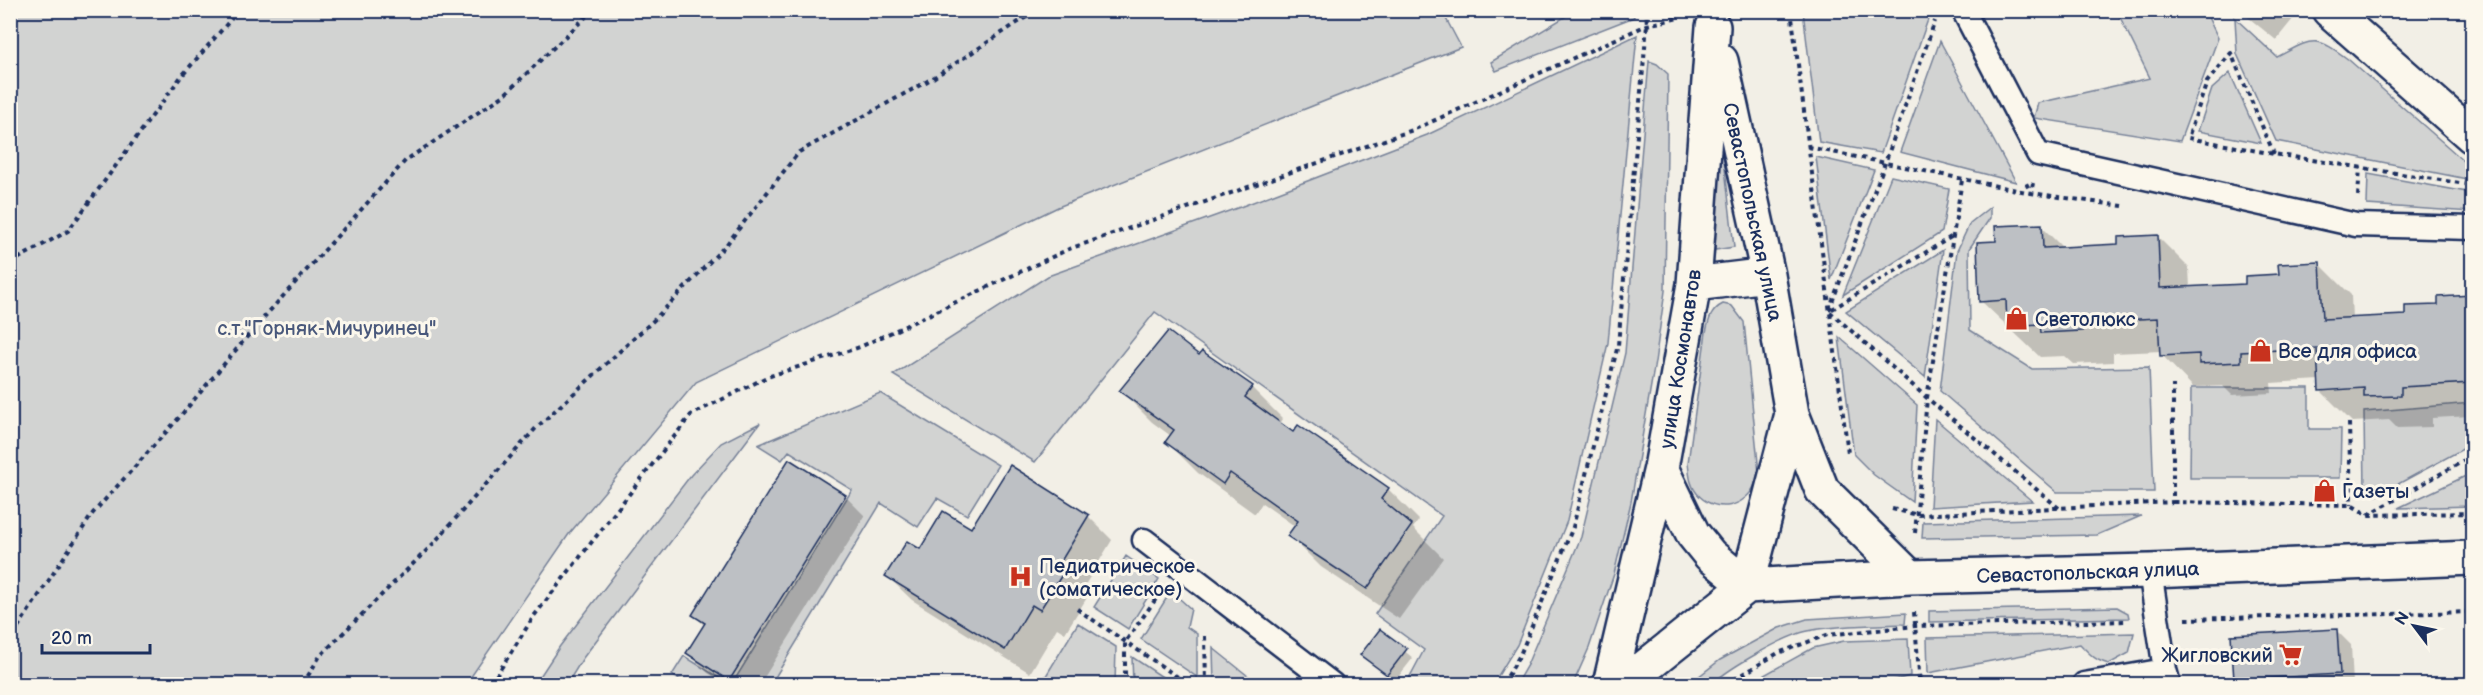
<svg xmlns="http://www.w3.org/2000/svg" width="2483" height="695" font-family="'Balsamiq Sans',sans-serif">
<rect width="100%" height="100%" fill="#f2efe6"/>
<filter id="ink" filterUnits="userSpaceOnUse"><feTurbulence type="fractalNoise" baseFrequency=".0167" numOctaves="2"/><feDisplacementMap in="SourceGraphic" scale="12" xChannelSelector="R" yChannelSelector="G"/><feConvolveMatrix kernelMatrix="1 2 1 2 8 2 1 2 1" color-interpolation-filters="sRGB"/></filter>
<g filter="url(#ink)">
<path fill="#d2d3d2" stroke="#768198" stroke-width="1.5" d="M1576,10L1633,11L1634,17L1496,71L1491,62Z
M1442,11L1461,47L1058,207L696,382L569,534L466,684H11V11Z
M1803,11H1931L1881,153L1819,142Z
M2117,11H2205L2218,38L2180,141L2034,118L2038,103L2150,78Z
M2235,18L2277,57C2314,38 2314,34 2349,60L2472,168V180L2276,141L2237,54Z
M1637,35L1608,343L1567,521L1517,645L1493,684H1406L1424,650L1375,614L1442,516L1155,312L1035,462L893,375L1048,276L1240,207L1427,135Z
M1940,41L2016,182L1900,152Z
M1649,61L1657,64L1668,74L1665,291L1655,362L1631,502L1614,574L1589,648L1573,684H1516L1527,665L1581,537L1625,353Z
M2230,73L2261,143L2198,131L2212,89Z
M1716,90L1734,247L1715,250Z
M1816,157L1874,170L1831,280Z
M2368,174L2472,193V212L2367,205Z
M1891,176L1949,189L1942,232L1843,295Z
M1990,207V218L1969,249L1970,330L2032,369L2149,367L2154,492H2057L1940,391L1957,251L1970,223Z
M1943,250L1925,377L1846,311Z
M1723,304L1732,306L1744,322L1759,473C1756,482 1753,492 1745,498C1727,514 1698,505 1691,482C1689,476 1689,469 1688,463L1706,332C1709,319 1711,310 1723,304Z
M1839,337L1917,405L1912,502L1874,475L1854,455Z
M2191,388H2309V429H2341L2340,478H2190Z
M880,393L998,465L967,515L937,498L918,527L881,503L771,684H732L852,490L789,451L782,460L758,445Z
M2472,403V444L2376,496L2365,494L2364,412Z
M1935,419L2032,501L1930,507Z
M760,423L583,658L567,684H535L560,646L691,475L721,443Z
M2472,473V506L2398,508Z
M2141,516L2097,535L1922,538L1923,522Z
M1126,556L1159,579L1128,629L1094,607Z
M1171,591L1191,609L1187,627L1197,634V677L1141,639Z
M2117,607L2128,613L2129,618L1929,622V611Z
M1906,613L1905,624C1873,625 1840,625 1808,631C1786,635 1729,668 1712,684H1689L1720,660L1779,628L1807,619Z
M1078,623L1116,647L1115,684H1041Z
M2134,633L2129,653L2109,664C2094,660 2090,654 2080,644L1928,673L1927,638Z
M1908,639L1910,676L1881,684H1748L1813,648L1844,641Z
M1213,648L1258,684H1214Z
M684,656L729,684H686L672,675Z
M1132,657L1173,684H1133Z"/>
<path fill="#0003" d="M2239,10H2284L2293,19L2276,40Z
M2041,226L2064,249L2120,245L2158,237L2189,268L2190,288L2246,286L2320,264L2351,295L2352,319L2407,316L2440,306V298L2472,297V416L2432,418V427L2397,428L2389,420L2352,422L2320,390V380L2271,383L2272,393L2232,395L2223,386L2193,387L2162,355V351L2113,353V362L2074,364L2065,356L2040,357L1981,301L1997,242Z
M1199,357L1252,388L1283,419L1280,424L1388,489L1419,520L1413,528L1443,558L1399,619L1321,567L1289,535L1296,527L1262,503L1255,514L1198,473L1167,442L1171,436L1152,422L1121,391Z
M845,496L865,516L760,684H726L708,673L688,653L705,626L694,615Z
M1088,516L1112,540L1082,590L1088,596L1065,633L1057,628L1030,673L912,600L887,576L920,551L972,531Z
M1380,631L1413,658L1395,681L1369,662Z
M2337,631L2351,645L2353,684H2240L2235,679Z"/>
<path fill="#bdc0c4" stroke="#1b2f5e" stroke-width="1.5" d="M2042,224L2043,248L2118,244V237L2158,235L2160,288L2245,284V276L2279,274L2278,264L2320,262L2323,319L2405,315V306L2438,305V297L2472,295V383L2401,387V396L2364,397V388L2319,391L2317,348L2241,352V362L2199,364V354L2160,356L2158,318L2082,322V331L2041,333L2040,324L2007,326L2006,300L1979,302L1977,242L1996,241L1995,226Z
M1168,331L1199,355L1202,351L1253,386L1245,397L1293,432L1298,425L1389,488L1381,499L1412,525L1367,589L1287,536L1298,521L1230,473L1223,484L1165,442L1174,430L1119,391Z
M789,459L846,495L729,681L686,653L705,623L692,615Z
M1010,465L1089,515L1058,566L1065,570L1040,610L1032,605L1005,650L885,576L907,541L920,549L943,511L971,528Z
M1380,629L1407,649L1387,675L1360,655Z
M2337,629L2340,674L2234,680L2231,635Z"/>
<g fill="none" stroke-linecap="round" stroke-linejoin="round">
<defs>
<path id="lane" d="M1963,10L2038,154L2356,225L2472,228
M1144,540L1332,684
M2150,571L2165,670L2169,684
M2084,684L2165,670"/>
<path id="street" d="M2329,10L2472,136"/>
<path id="secondary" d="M1721,61L1768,275L1792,414L1822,490L1910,577
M1694,284L1768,275
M1661,468L1693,534L1710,555L1747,586
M1747,586L1792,414
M1610,684L1661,468L1694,284L1713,27
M1624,684L1747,586L1910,577L2150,571L2472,558"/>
</defs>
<use href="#lane" stroke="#1b2f5e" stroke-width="27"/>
<use href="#street" stroke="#1b2f5e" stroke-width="38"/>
<use href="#secondary" stroke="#1b2f5e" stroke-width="38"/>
<path stroke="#1b2f5e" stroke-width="4" stroke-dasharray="4.5 4.5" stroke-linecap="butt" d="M1791,10L1848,453
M1808,147L2031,193L2025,181
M2274,154L2231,53L2207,82L2188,138L2274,154L2472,185
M2033,183L2031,193L2123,206
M2358,196L2360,167
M1951,237L1829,311L1927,398L2060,509
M10,263L68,231L180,78L239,10
M1829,310L1885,163L1935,21
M2349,423L2351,505
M2173,502L2351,505L2368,515L2472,513
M1892,509L1918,515L2173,502V385
M2368,515L2472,456
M1915,533L1927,398L1962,180
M1077,609L1188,684
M1914,612L1920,684
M2186,619L2472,612
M10,622L18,627L93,513L177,420L257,325L406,160L503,96L593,10
M1205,636L1206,684
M10,660L18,627
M303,684L320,656L432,545L536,428L655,319L726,245L799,152L933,78L1037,10
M491,684L534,616L691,415L767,377L860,347L1069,249L1413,130L1647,25L1679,18
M1125,684V642L1163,589
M1503,684L1520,655L1573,527L1618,345L1647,25L1646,10
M1727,684L1778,653L1827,635L1915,626L2128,621"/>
<use href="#lane" stroke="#fbf7ec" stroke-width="22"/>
<use href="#street" stroke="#fbf7ec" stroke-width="33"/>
<use href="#secondary" stroke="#fbf7ec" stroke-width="33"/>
</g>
</g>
<defs>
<symbol id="shop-bare" viewBox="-9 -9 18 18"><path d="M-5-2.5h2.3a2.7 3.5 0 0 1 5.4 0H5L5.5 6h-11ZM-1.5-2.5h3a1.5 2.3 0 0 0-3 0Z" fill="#c8321e" stroke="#fbf7ec" stroke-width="2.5" paint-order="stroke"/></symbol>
<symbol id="hospital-bare" viewBox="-9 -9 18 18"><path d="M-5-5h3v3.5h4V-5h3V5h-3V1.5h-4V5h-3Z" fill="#c8321e" stroke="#fbf7ec" stroke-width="2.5" paint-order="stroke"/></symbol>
<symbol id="supermarket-bare" viewBox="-9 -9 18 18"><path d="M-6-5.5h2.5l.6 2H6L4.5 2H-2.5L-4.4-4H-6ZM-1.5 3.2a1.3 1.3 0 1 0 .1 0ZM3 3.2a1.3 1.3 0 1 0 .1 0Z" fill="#c8321e" stroke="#fbf7ec" stroke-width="2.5" paint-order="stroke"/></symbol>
</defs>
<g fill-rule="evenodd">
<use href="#shop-bare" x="2000" y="302" width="33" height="33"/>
<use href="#shop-bare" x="2244" y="334" width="33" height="33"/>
<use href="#shop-bare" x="2308" y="474" width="33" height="33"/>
<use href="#hospital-bare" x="1004" y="560" width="33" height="33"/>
<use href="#supermarket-bare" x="2274" y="638" width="33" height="33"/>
</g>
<g text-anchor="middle" stroke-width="6" stroke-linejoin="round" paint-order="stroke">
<g font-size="20" fill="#1b2f5e" stroke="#fbf7ec">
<text transform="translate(1753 212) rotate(78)" y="7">Севастопольская улица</text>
<text transform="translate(1680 359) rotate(-81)" y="7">улица Космонавтов</text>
<text transform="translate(2088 572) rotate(-2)" y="7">Севастопольская улица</text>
</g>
<g font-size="20" fill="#1b2f5e" stroke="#fbf7ec" text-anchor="start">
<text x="2035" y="326">Светолюкс</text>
<text x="2278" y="358">Все для офиса</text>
<text x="2342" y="498">Газеты</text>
<text x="1039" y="573">Педиатрическое<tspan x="1039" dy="23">(соматическое)</tspan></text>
<text x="2273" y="662" text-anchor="end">Жигловский</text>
</g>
<g font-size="20" fill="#49587b" stroke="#fbf7ec">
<text x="327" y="335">с.т."Горняк-Мичуринец"</text>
</g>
</g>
<rect width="2483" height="695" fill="none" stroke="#fbf7ec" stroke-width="36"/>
<rect x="18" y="18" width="2447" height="659" fill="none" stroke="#1b2f5e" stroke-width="2" filter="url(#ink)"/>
<g transform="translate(2414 626) rotate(302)" stroke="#fbf7ec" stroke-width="4.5" paint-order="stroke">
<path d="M0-4.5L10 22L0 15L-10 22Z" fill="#1b2f5e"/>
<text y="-9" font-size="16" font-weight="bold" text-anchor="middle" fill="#1b2f5e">N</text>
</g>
<path d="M42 644v9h108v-9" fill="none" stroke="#1b2f5e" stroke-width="3"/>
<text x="51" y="644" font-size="18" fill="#1b2f5e" stroke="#fbf7ec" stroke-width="4.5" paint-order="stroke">20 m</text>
</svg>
